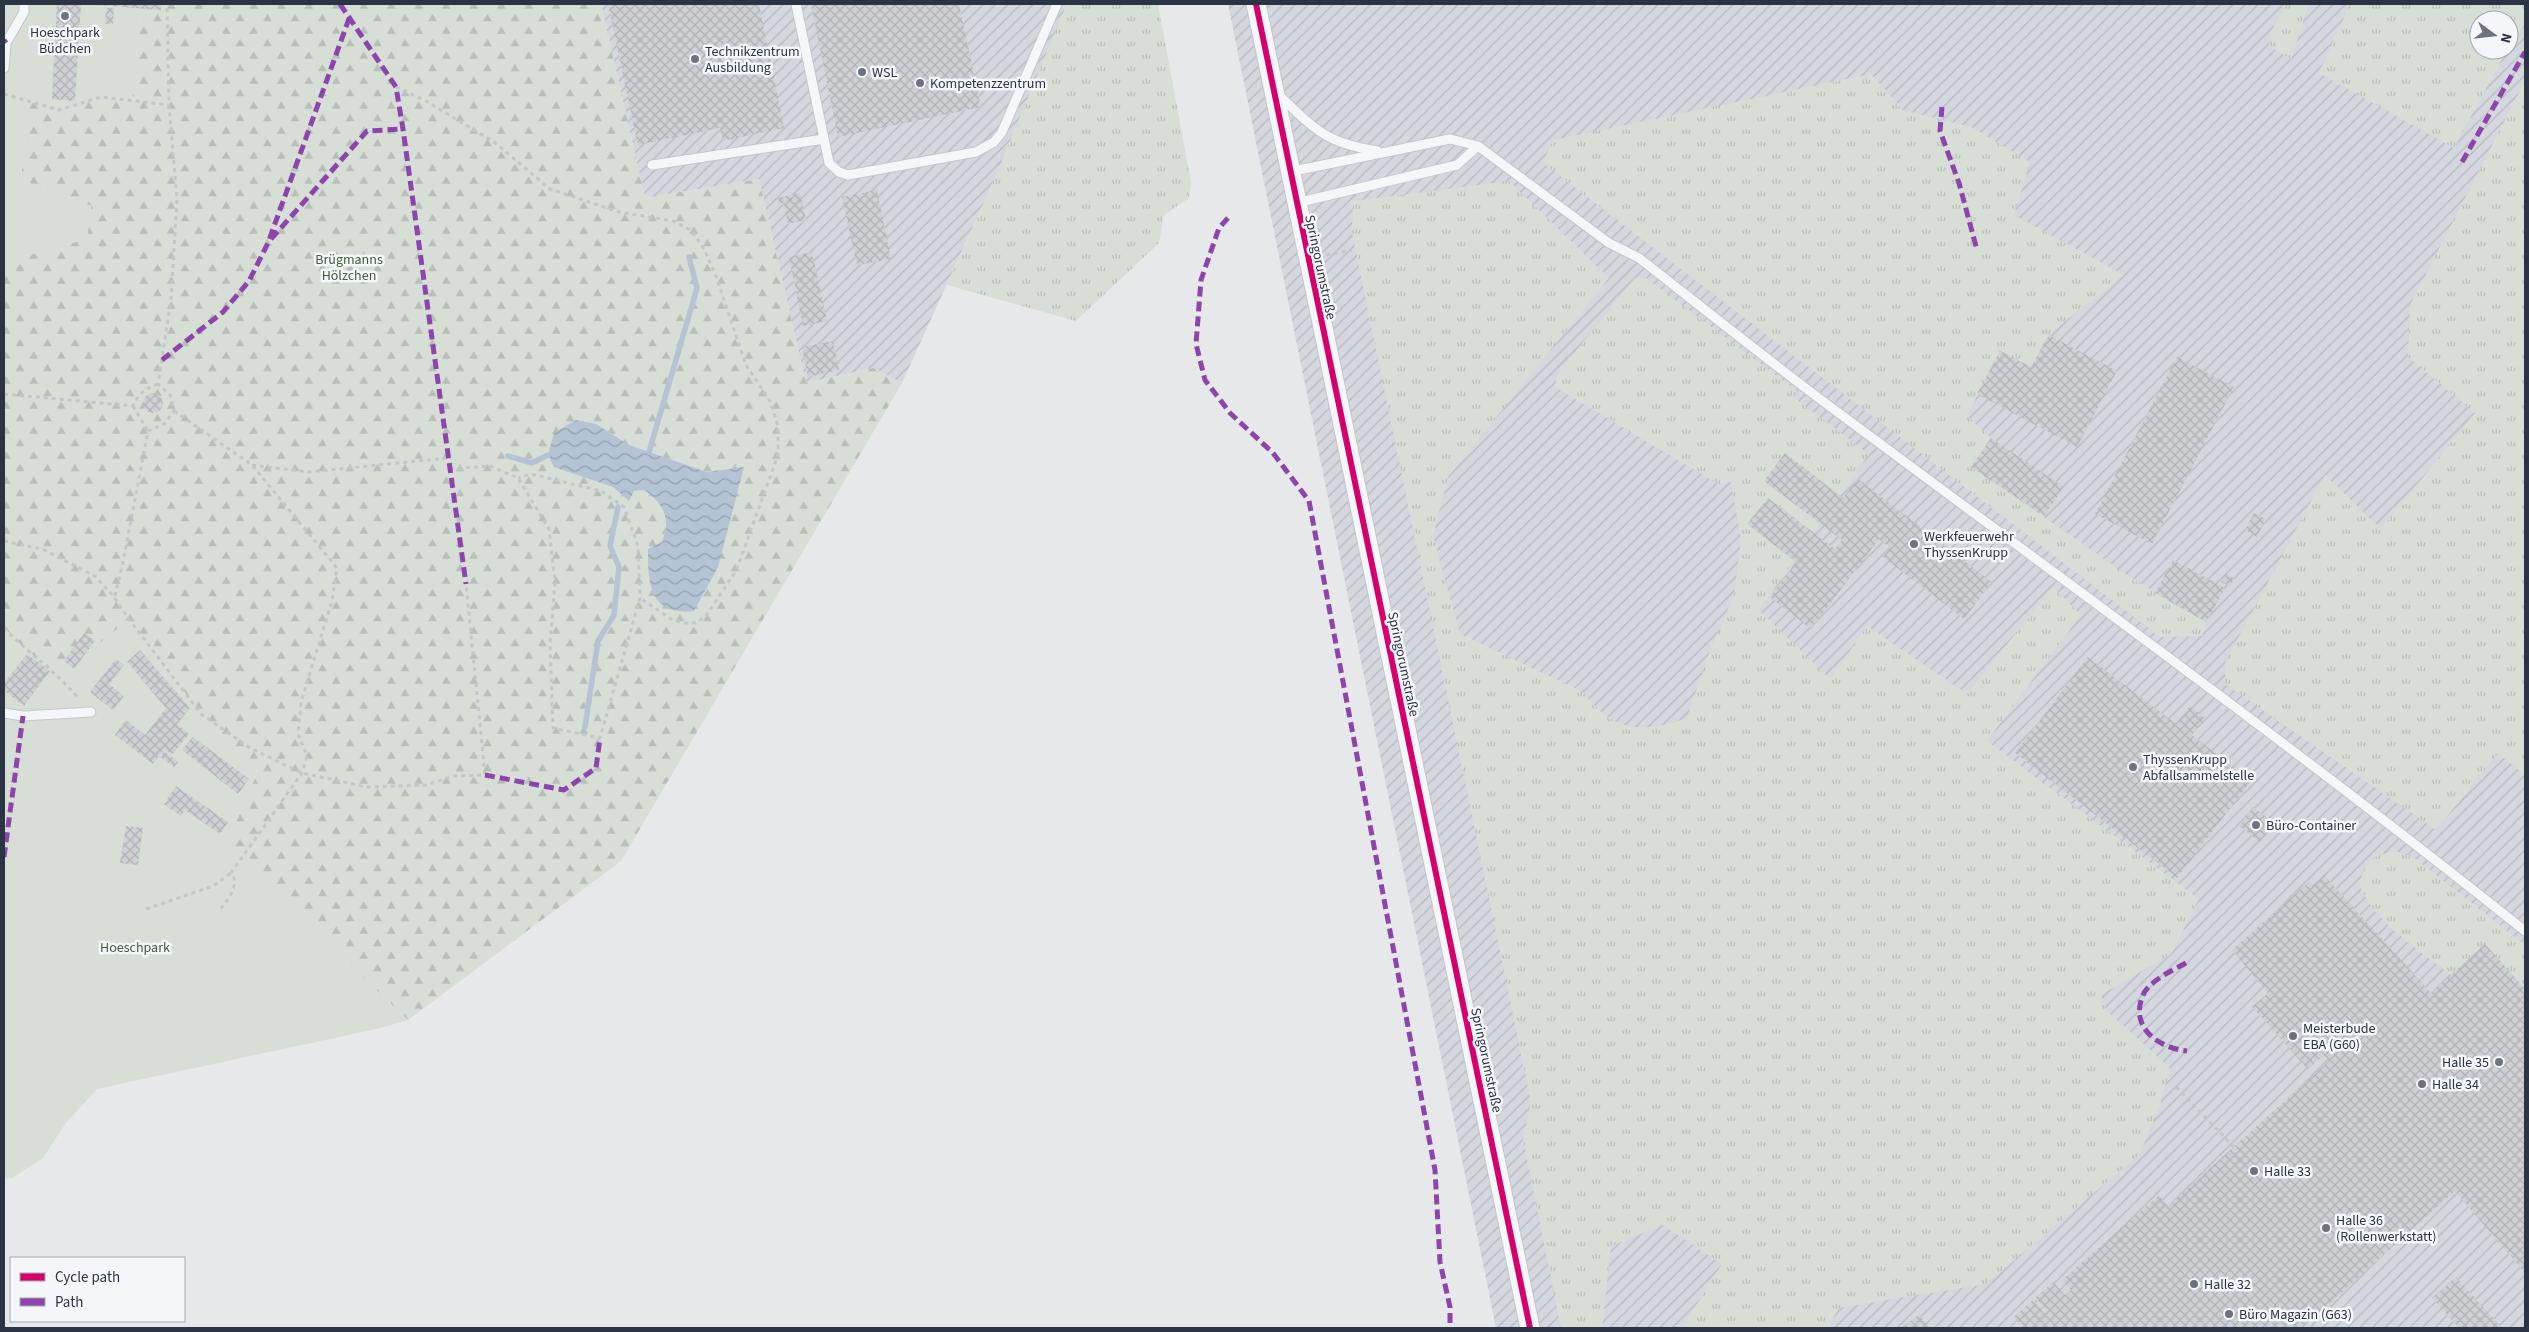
<svg xmlns="http://www.w3.org/2000/svg" width="2529" height="1332" font-family="'Source Sans 3',sans-serif">
<defs>
<pattern id="industrial-furrows" width="10" height="10" patternUnits="userSpaceOnUse" patternTransform="scale(1.25)"><rect width="10" height="10" fill="#d4d7dd"/><path d="M-1 1l2-2M0 10L10 0M9 11l2-2" fill="none" stroke="#b6b9bf"/></pattern>
<pattern id="grass-tufts" width="24" height="20" patternUnits="userSpaceOnUse" patternTransform="scale(1.25)"><rect width="24" height="20" fill="#d6ded6"/><path d="M3 7l-1-3M5 7V3M7 7l1-3M15 17l-1-3M17 17v-4M19 17l1-3" fill="none" stroke="#b8bfb9"/></pattern>
<pattern id="forest-firs" width="22" height="20" patternUnits="userSpaceOnUse" patternTransform="scale(1.25)"><rect width="22" height="20" fill="#d6ded6"/><path d="M5 1l3.5 6h-7zM16 11l3.5 6h-7z" fill="#b8bfb9"/></pattern>
<pattern id="water-waves" width="16" height="10" patternUnits="userSpaceOnUse" patternTransform="scale(1.25)"><rect width="16" height="10" fill="#b4c4d5"/><path d="M0 5q4-4 8 0t8 0" fill="none" stroke="#93a0af"/></pattern>
<pattern id="building-cross-hatch" width="8" height="8" patternUnits="userSpaceOnUse" patternTransform="scale(1.25)"><rect width="8" height="8" fill="#ced0d3"/><path d="M0 0l8 8M0 8l8-8" fill="none" stroke="#b1b3b6"/></pattern>
</defs>
<rect width="100%" height="100%" fill="#e6e8ea"/>
<path fill="url(#industrial-furrows)" fill-rule="evenodd" d="M601,4H1067L995,178L902,383L873,368L806,383L759,179L645,198Z
M1228,4H2525V1328H1496ZM2479,20H2509V50H2479Z"/>
<path fill="url(#grass-tufts)" d="M1067,4H1158L1191,183L1189,198L1164,215L1159,243L1076,321L947,285L995,178Z
M2286,4H2309L2291,59L2270,47L2269,35Z
M2350,4H2525V24L2509,48V20H2479V50H2507L2454,148L2319,73Z
M1871,74L1903,110L1971,127L2030,162L2014,215L2124,275L2049,334L2031,367L2000,351L1967,416L1991,438L1972,467L2136,581L2206,622L2202,636L2160,637L1543,163L1553,140Z
M2525,81V775L2498,753L2436,830L2225,684V663L2325,475L2381,529L2475,413L2408,357L2410,305Z
M1509,181L1609,278L1448,477L1433,536L1460,634L1583,692C1613,732 1642,734 1687,718L1710,650L1734,596L1741,539L1731,482L1718,484L1555,387L1557,374L1635,278H1646L1797,391L1793,397L1869,454L1759,610L1830,679L1867,626L1967,694L2053,587L2081,615L1987,741L2199,899L2171,954L2101,995L2105,1009L2170,1068L2159,1109L2139,1155L1986,1284L1838,1308L1829,1328H1682L1722,1264L1663,1225L1611,1246L1602,1328H1561L1523,1139L1531,1102L1352,233L1353,201Z
M2394,851L2412,856L2525,945V989L2485,944L2451,975C2419,949 2375,924 2359,884C2366,861 2371,856 2394,851Z"/>
<path fill="url(#forest-firs)" fill-rule="evenodd" d="M141,4H601L645,198L759,179L806,383L873,368L902,383L621,861L408,1020L243,863L224,849L258,771L201,714L129,620L60,676L25,649L4,628V262L87,239L91,206L21,180L28,101L59,110L101,97L132,100ZM596,424L628,445L707,472L648,581C661,546 682,517 644,490L633,491L628,500L613,487Z"/>
<path fill="#d6ded6" d="M4,4H141L132,101L101,97L59,110L28,101L21,180L91,206L87,239L4,262Z
M129,619L201,714L258,771L224,849L243,863L408,1020L376,1029L97,1089L65,1124L43,1158L12,1178L4,1179V628L25,649L60,676Z"/>
<path fill="url(#water-waves)" d="M576,420L596,424L629,445L707,472L744,467L718,567L694,611C649,616 648,583 648,549L662,542C671,519 664,504 644,490L634,491L629,501L613,487L554,467L548,455L554,433Z"/>
<g fill="none" stroke-linecap="round" stroke-linejoin="round">
<path stroke="#b4c4d5" stroke-width="5.5" d="M649,452L697,288L689,257
M508,456L532,463L548,455
M585,727L598,641L614,615L619,567L610,546L618,507"/>
</g>
<path fill="url(#building-cross-hatch)" d="M57,4H81L75,101L52,99L54,56L41,55L42,41L55,42Z
M85,4H161V10Z
M608,4H759L784,128L723,141L720,128L638,145Z
M811,4H959L981,107L838,137Z
M106,8H114L113,24H105Z
M877,190L891,259L857,265L842,197Z
M800,193L806,220L788,224L784,203L779,204L778,198Z
M812,252L827,321L803,326L789,257Z
M2049,335L2117,371L2077,447L1977,394L2000,351L2031,367Z
M833,341L839,370L808,377L802,347Z
M2177,357L2234,387L2152,544L2095,514Z
M143 403a10 10 0 1 1 20 0a10 10 0 1 1-20 0Z
M1991,438L2064,487L2044,516L1971,467Z
M1785,453L1843,498L1858,479L1992,582L1964,619L1883,557L1890,547L1879,539L1811,629L1770,597L1796,562L1747,524L1768,498L1835,549L1842,540L1764,481Z
M2254,513L2266,519L2257,537L2245,530Z
M2173,560L2225,588L2206,622L2155,593Z
M2226,574L2234,578L2230,587L2221,582Z
M84,633L95,641L74,669L64,661Z
M140,650L190,708L177,724L189,734L172,755L164,749L153,764L115,735L126,720L145,735L166,708L127,662Z
M27,654L50,671L24,706L4,690V683Z
M2088,657L2176,724L2190,706L2205,718L2192,735L2251,781L2177,878L2015,753Z
M116,659L124,665L109,684L124,696L113,710L90,692Z
M193,737L249,779L238,794L182,750Z
M164,751L178,762L174,767L160,757Z
M176,786L228,822L220,834L185,810L181,816L164,804Z
M2253,807L2274,823L2260,842L2239,826Z
M126,826L143,828L138,865L120,863Z
M2324,875L2431,993L2485,944L2525,989V1273L2455,1191L2302,1328H2253L2251,1326L2249,1328H2023L2014,1317L2033,1300L2044,1313L2047,1311L2035,1298L2053,1282L2065,1295L2071,1290L2062,1280L2159,1195L2168,1206L2329,1061L2324,1055L2308,1069L2252,1007L2268,993L2232,950L2309,882L2314,885Z
M2456,1277L2502,1328H2459L2432,1298Z
M1919,1315L1930,1327L1928,1328H1901Z"/>
<g fill="none" stroke-linecap="round" stroke-linejoin="round">
<defs>
<path id="lane" d="M796,4L829,163L839,172L848,175L976,152L994,142L1002,132L1057,4
M4,68L6,43L24,12V4
M1279,95C1315,130 1326,143 1377,151
M652,165L824,139
M1289,172L1450,139L1478,146L1609,243L1639,258C1699,305 1759,353 1820,399C2056,575 2295,747 2525,931
M1296,203L1457,165L1478,146
M4,713L23,716L91,712"/>
<path id="street" d="M1256,4L1530,1328"/>
</defs>
<use href="#lane" stroke="#c4c6c8" stroke-width="11"/>
<use href="#street" stroke="#c4c6c8" stroke-width="21"/>
<path stroke="#c5c6ca" stroke-width="3" stroke-dasharray="4 4" stroke-linecap="butt" d="M396,87L426,101L494,142L550,189L619,212L673,221L691,230L704,249L716,276L746,365L770,401L778,426V455L736,571L706,616L696,623H684L671,619L640,598
M4,94L59,110L101,97L169,105
M1326,255L1352,250
M4,394L133,406C138,394 146,388 158,384
M133,406L148,431
M174,411L252,465L337,568L332,601L301,702L298,734L307,756L302,773L231,873C241,883 227,902 219,911
M252,465L309,472L448,458
M450,469L490,466L518,478L549,529L555,582L550,644L553,728L600,738L640,598L638,546L624,507L601,491L531,474L518,478
M4,541L42,549L95,576L114,597L129,619L201,714L250,748L302,773L367,787L426,785L454,776L485,775L466,584
M115,596L123,562L148,431L164,424L174,411L170,395L158,384L171,300L177,199L169,105L167,4
M4,628C28,653 57,672 79,699
M146,909L213,886L231,873
M2176,1087L2234,1147"/>
<use href="#lane" stroke="#f5f6f7" stroke-width="9"/>
<use href="#street" stroke="#f5f6f7" stroke-width="19"/>
<path stroke="#8e44ad" stroke-width="5" stroke-dasharray="10 5" stroke-linecap="butt" d="M340,4L396,87L403,129L466,584
M4,40L6,43
M1942,107L1940,131L1959,183L1977,250
M2462,162L2525,52
M1228,218L1219,228L1201,280L1196,344L1205,380L1230,413L1273,453L1309,501L1435,1170L1440,1262L1450,1307V1328
M271,239L367,131L403,129
M162,360L223,312L249,281L268,243L350,16
M485,775L564,790L596,768L600,738
M4,857L23,716
M2186,963C2173,970 2149,981 2143,995C2129,1028 2159,1048 2187,1051"/>
<defs>
<path id="cycleway" d="M1256,4L1530,1328"/>
</defs>
<use href="#cycleway" stroke="#f4f6f9" stroke-width="9"/>
<use href="#cycleway" stroke="#d6006c" stroke-width="6"/>
</g>
<g fill="#6c737f" stroke="#f4f6f9" stroke-width="2">
<circle cx="65" cy="16" r="5"/>
<circle cx="695" cy="59" r="5"/>
<circle cx="862" cy="72" r="5"/>
<circle cx="920" cy="83" r="5"/>
<circle cx="1914" cy="544" r="5"/>
<circle cx="2133" cy="767" r="5"/>
<circle cx="2256" cy="825" r="5"/>
<circle cx="2293" cy="1036" r="5"/>
<circle cx="2499" cy="1062" r="5"/>
<circle cx="2422" cy="1084" r="5"/>
<circle cx="2254" cy="1171" r="5"/>
<circle cx="2326" cy="1228" r="5"/>
<circle cx="2194" cy="1284" r="5"/>
<circle cx="2229" cy="1314" r="5"/>
</g>
<g text-anchor="middle" stroke-width="5" stroke-linejoin="round" paint-order="stroke">
<g font-size="14" fill="#2b3445" stroke="#f4f6f9" text-anchor="start">
<text x="65" y="37" text-anchor="middle">Hoeschpark<tspan x="65" dy="16">Büdchen</tspan></text>
<text x="705" y="56">Technikzentrum<tspan x="705" dy="16">Ausbildung</tspan></text>
<text x="872" y="77">WSL</text>
<text x="930" y="88">Kompetenzzentrum</text>
<text x="1924" y="541">Werkfeuerwehr<tspan x="1924" dy="16">ThyssenKrupp</tspan></text>
<text x="2143" y="764">ThyssenKrupp<tspan x="2143" dy="16">Abfallsammelstelle</tspan></text>
<text x="2266" y="830">Büro-Container</text>
<text x="2303" y="1033">Meisterbude<tspan x="2303" dy="16">EBA (G60)</tspan></text>
<text x="2489" y="1067" text-anchor="end">Halle 35</text>
<text x="2432" y="1089">Halle 34</text>
<text x="2264" y="1176">Halle 33</text>
<text x="2336" y="1225">Halle 36<tspan x="2336" dy="16">(Rollenwerkstatt)</tspan></text>
<text x="2204" y="1289">Halle 32</text>
<text x="2239" y="1319">Büro Magazin (G63)</text>
</g>
<g font-size="14" fill="#3f6138" stroke="#f4f6f9">
<text x="349" y="264">Brügmanns<tspan x="349" dy="16">Hölzchen</tspan></text>
<text x="135" y="952">Hoeschpark</text>
</g>
<g font-size="14" fill="#2b3445" stroke="#f4f6f9">
<text transform="translate(1321 267) rotate(78)" y="5">Springorumstraße</text>
<text transform="translate(1404 664) rotate(78)" y="5">Springorumstraße</text>
<text transform="translate(1487 1060) rotate(78)" y="5">Springorumstraße</text>
</g>
</g>
<rect width="2529" height="1332" fill="none" stroke="#2b3445" stroke-width="10"/>
<rect x="10" y="1257" width="175" height="65" fill="#f4f6f9" stroke="#a4a8b1"/>
<rect x="20" y="1273" width="25" height="8" fill="#d6006c" stroke="#a4a8b1"/>
<text x="55" y="1282" font-size="15" fill="#2b3445">Cycle path</text>
<rect x="20" y="1298" width="25" height="8" fill="#8e44ad" stroke="#a4a8b1"/>
<text x="55" y="1307" font-size="15" fill="#2b3445">Path</text>
<g transform="translate(2494 35) rotate(105)"><circle r="24" fill="#f4f6f9" stroke="#a4a8b1"/>
<path d="M0-4L9 19L0 12L-9 19Z" fill="#6c737f"/>
<text y="-8" font-size="14" font-weight="bold" text-anchor="middle" fill="#2b3445">N</text>
</g>
</svg>
